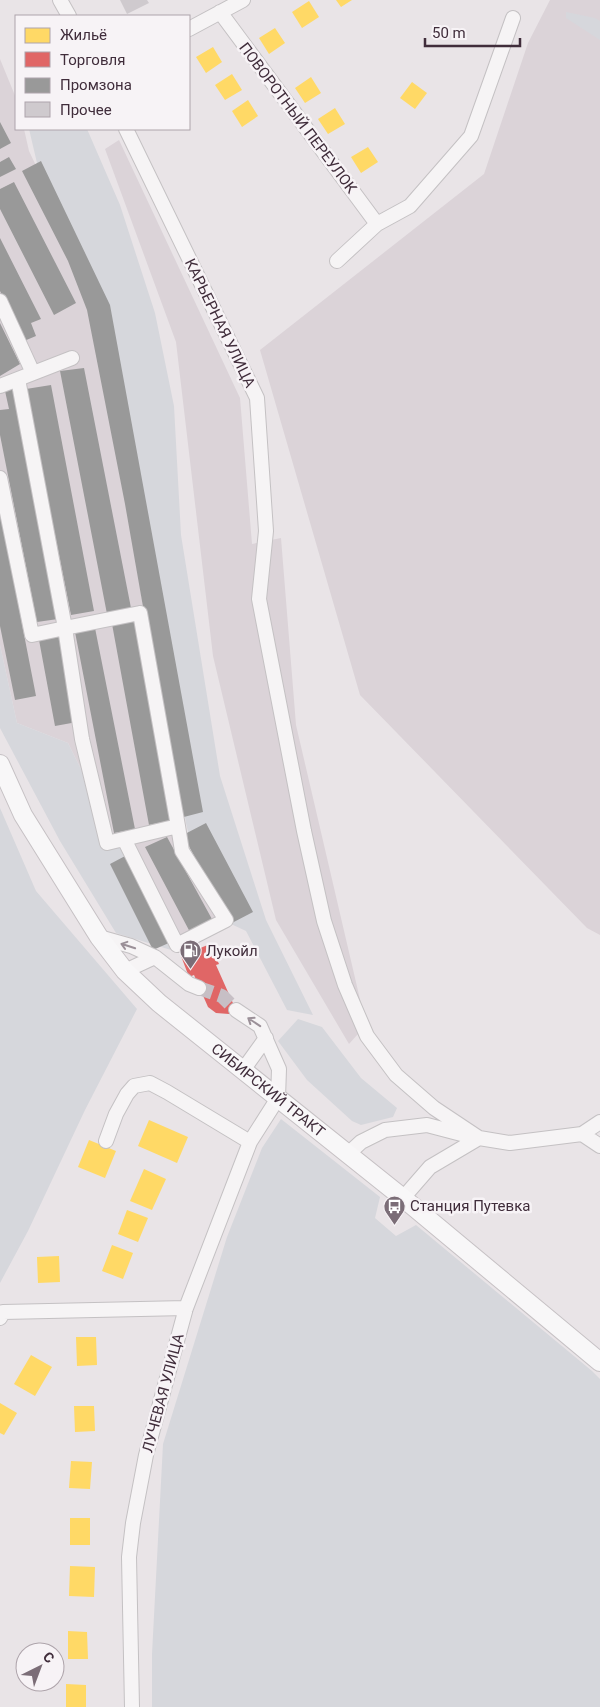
<svg xmlns="http://www.w3.org/2000/svg" width="600" height="1707" font-family="Roboto,sans-serif">
<rect width="100%" height="100%" fill="#e9e4e7"/>
<path fill="#dbd3d8" d="M550,0H600V935L587,928L360,695L260,350L484,174L528,43Z
M0,59L16,98V129H24L29,151L72,241L98,323L182,851L226,920L171,950L68,743L17,723L0,645Z
M119,140L240,398L252,544L281,538L296,725L366,1025L349,1044L276,920L213,656L176,342L105,149Z"/>
<path fill="#d6d7dc" d="M566,12L595,18L600,21V40L566,18Z
M29,129H87L120,205L155,313L174,406L181,535L220,776L266,920L313,1015L287,1010L246,931L231,924L194,859L186,823L88,268L37,163Z
M0,645L17,723L68,743L171,950L116,933L60,841L0,728Z
M0,808L36,891L137,1009L85,1110L28,1231L0,1283Z
M298,1019L322,1027L361,1078L397,1108L393,1117L361,1125L352,1121L307,1080L278,1041Z
M281,1119L380,1197L375,1218L396,1236L416,1225L592,1371L600,1379V1707H152V1654L163,1444L227,1237L262,1148Z"/>
<path fill="#ffd966" d="M336,0H352L341,7Z
M309,1L319,17L302,28L292,12Z
M275,28L285,43L269,54L259,38Z
M213,47L222,62L206,73L196,57Z
M232,74L242,90L225,100L215,85Z
M311,77L321,93L305,103L295,88Z
M412,82L427,93L415,109L400,98Z
M248,100L258,116L242,127L232,111Z
M335,108L345,124L328,134L318,119Z
M368,147L378,162L361,173L351,157Z
M149,1120L188,1137L177,1163L138,1146Z
M89,1140L116,1151L105,1178L78,1167Z
M144,1169L166,1179L152,1210L130,1201Z
M127,1210L148,1218L138,1242L118,1234Z
M112,1245L133,1253L123,1279L102,1271Z
M59,1256L60,1282L38,1283L37,1257Z
M76,1337H96L97,1365L77,1366Z
M31,1355L52,1367L35,1396L14,1384Z
M0,1403L17,1413L4,1435L0,1433Z
M74,1406H94L95,1431L75,1432Z
M71,1461L92,1462L90,1489L69,1488Z
M70,1518H90V1545H70Z
M70,1566L95,1567L94,1597L69,1596Z
M68,1631L87,1632L88,1659H68Z
M66,1684L86,1685V1707H66Z"/>
<path fill="#e06666" d="M210,944L219,964L216,965L236,1010L229,1014L216,1013L208,1007L194,975L189,977L181,956Z"/>
<path fill="#999" d="M0,122L11,143L0,149Z
M9,157L16,169L0,177V162Z
M41,161L110,305L203,812L180,818L125,504L87,310L68,261L22,171Z
M14,182L76,303L54,315L0,209V189Z
M0,238L41,319L31,323L36,336L24,341L0,291Z
M0,323L20,364L0,376Z
M84,368L131,608L107,614L60,371Z
M51,385L94,611L71,615L26,389Z
M15,388L58,619L37,622L0,435V410L9,409L5,391Z
M0,511L36,696L15,700L0,626Z
M136,619L172,820L149,825L112,624Z
M95,628L135,829L114,833L75,632Z
M61,636L77,722L55,726L39,640Z
M206,823L253,912L230,924L183,835Z
M167,837L213,921L191,934L145,847Z
M127,855L171,942L153,950L110,864Z"/>
<path fill="#cfcace" d="M120,0H147L149,3L127,14Z"/>
<g fill="none" stroke-linecap="round" stroke-linejoin="round">
<path stroke="#c7bfc5" stroke-width="14" stroke-dasharray="14 7" stroke-linecap="butt" d="M199,988L222,996L236,1010"/>
<defs>
<path id="minor" d="M60,0L69,16
M220,12L377,224
M189,29L243,0
M126,129L257,398L266,531L259,599L304,831L324,921L345,985L367,1036L396,1075L434,1108L479,1138
M337,261L377,224L410,206L471,136L513,18
M0,301L33,373
M0,386L72,358
M0,478L32,635L65,628L18,379
M124,839L177,945L226,920L182,851L178,826L140,613L65,628L82,739L107,843L178,826
M99,937L131,946L155,957
M125,971L155,957L189,984L199,988
M243,1070L266,1038
M582,1134L600,1146
M106,1141L116,1114L127,1094L134,1086L150,1083L167,1092L250,1142
M348,1154L361,1142L385,1130L427,1125L469,1136
M403,1198L430,1167L479,1138L510,1143L582,1134L600,1122
M0,1318L3,1312L186,1308
M132,1707L129,1557L133,1523L146,1455L186,1308L250,1142L278,1098L279,1069L260,1026L236,1010"/>
<g id="major">
<path id="s1" d="M0,764L23,815L99,937L125,971L159,1003L403,1198L600,1362"/>
</g>
</defs>
<use href="#minor" stroke="#c4c1c3" stroke-width="16"/>
<use href="#major" stroke="#c6c1c4" stroke-width="20"/>
<use href="#minor" stroke="#f6f4f5" stroke-width="14"/>
<use href="#major" stroke="#f8f7f8" stroke-width="18"/>
</g>
<defs><path id="oneway-shaft" d="M-6 0H5M1.5-3L5.5 0L1.5 3" fill="none" stroke-width="1.6" stroke-linecap="round" stroke-linejoin="round" transform="scale(1.25)"/></defs>
<g stroke="#9b9098">
<use href="#oneway-shaft" transform="translate(128 946) rotate(-162)"/>
<use href="#oneway-shaft" transform="translate(254 1022) rotate(-146)"/>
</g>
<defs>
<symbol id="fuel-pin" viewBox="-11 -11 22 30"><path d="M0 17L-7.5 6A9.5 9.5 0 1 1 7.5 6Z" fill="#7b6d77" stroke="#f7f3f6"/><path d="M-5.5-6h7V0h2V4h1.3V-2.5L3-4.5l.8-.8L6-3V5H2.5V1h-1V6h-7ZM-4.2-4.7v3.2H.2V-4.7Z" fill="#fff"/></symbol>
<symbol id="bus-pin" viewBox="-11 -11 22 30"><path d="M0 17L-7.5 6A9.5 9.5 0 1 1 7.5 6Z" fill="#7b6d77" stroke="#f7f3f6"/><path d="M-5-6H5V4H4V6H2V4H-2V6H-4V4H-5ZM-3.5-4V0h7V-4ZM-3.5 1.2v1.5H-2V1.2ZM2 1.2v1.5H3.5V1.2Z" fill="#fff"/></symbol>
</defs>
<g fill-rule="evenodd">
<use href="#fuel-pin" x="178" y="938" width="25" height="34"/>
<use href="#bus-pin" x="382" y="1194" width="25" height="34"/>
</g>
<g text-anchor="middle" stroke-width="5" stroke-linejoin="round" paint-order="stroke">
<g font-size="15" fill="#402d3b" stroke="#f7f3f6">
<text transform="translate(298 118) rotate(53)" y="5">ПОВОРОТНЫЙ ПЕРЕУЛОК</text>
<text transform="translate(220 323) rotate(64)" y="5">КАРЬЕРНАЯ УЛИЦА</text>
<text dy="5" stroke="none"><textPath href="#s1" startOffset="429">СИБИРСКИЙ ТРАКТ</textPath></text>
<text transform="translate(163 1393) rotate(-75)" y="5">ЛУЧЕВАЯ УЛИЦА</text>
</g>
<g font-size="15" fill="#402d3b" stroke="#f7f3f6" text-anchor="start">
<text x="206" y="956">Лукойл</text>
<text x="410" y="1211">Станция Путевка</text>
</g>
</g>
<rect x="15" y="15" width="175" height="115" fill="#f7f3f6" stroke="#aea4ab"/>
<rect x="25" y="28" width="25" height="15" fill="#ffd966" stroke="#aea4ab"/>
<text x="60" y="40" font-size="15" fill="#402d3b">Жильё</text>
<rect x="25" y="52" width="25" height="15" fill="#e06666" stroke="#aea4ab"/>
<text x="60" y="65" font-size="15" fill="#402d3b">Торговля</text>
<rect x="25" y="78" width="25" height="15" fill="#999999" stroke="#aea4ab"/>
<text x="60" y="90" font-size="15" fill="#402d3b">Промзона</text>
<rect x="25" y="102" width="25" height="15" fill="#cfcace" stroke="#aea4ab"/>
<text x="60" y="115" font-size="15" fill="#402d3b">Прочее</text>
<g transform="translate(40 1667) rotate(42)"><circle r="24" fill="#f7f3f6" stroke="#aea4ab"/>
<path d="M0-4L9 19L0 12L-9 19Z" fill="#7b6d77"/>
<text y="-8" font-size="14" font-weight="bold" text-anchor="middle" fill="#402d3b">С</text>
</g>
<path d="M425 38v8h95v-8" fill="none" stroke="#402d3b" stroke-width="2.5"/>
<text x="432" y="38" font-size="15" fill="#402d3b" stroke="#f7f3f6" stroke-width="4" paint-order="stroke">50 m</text>
</svg>
